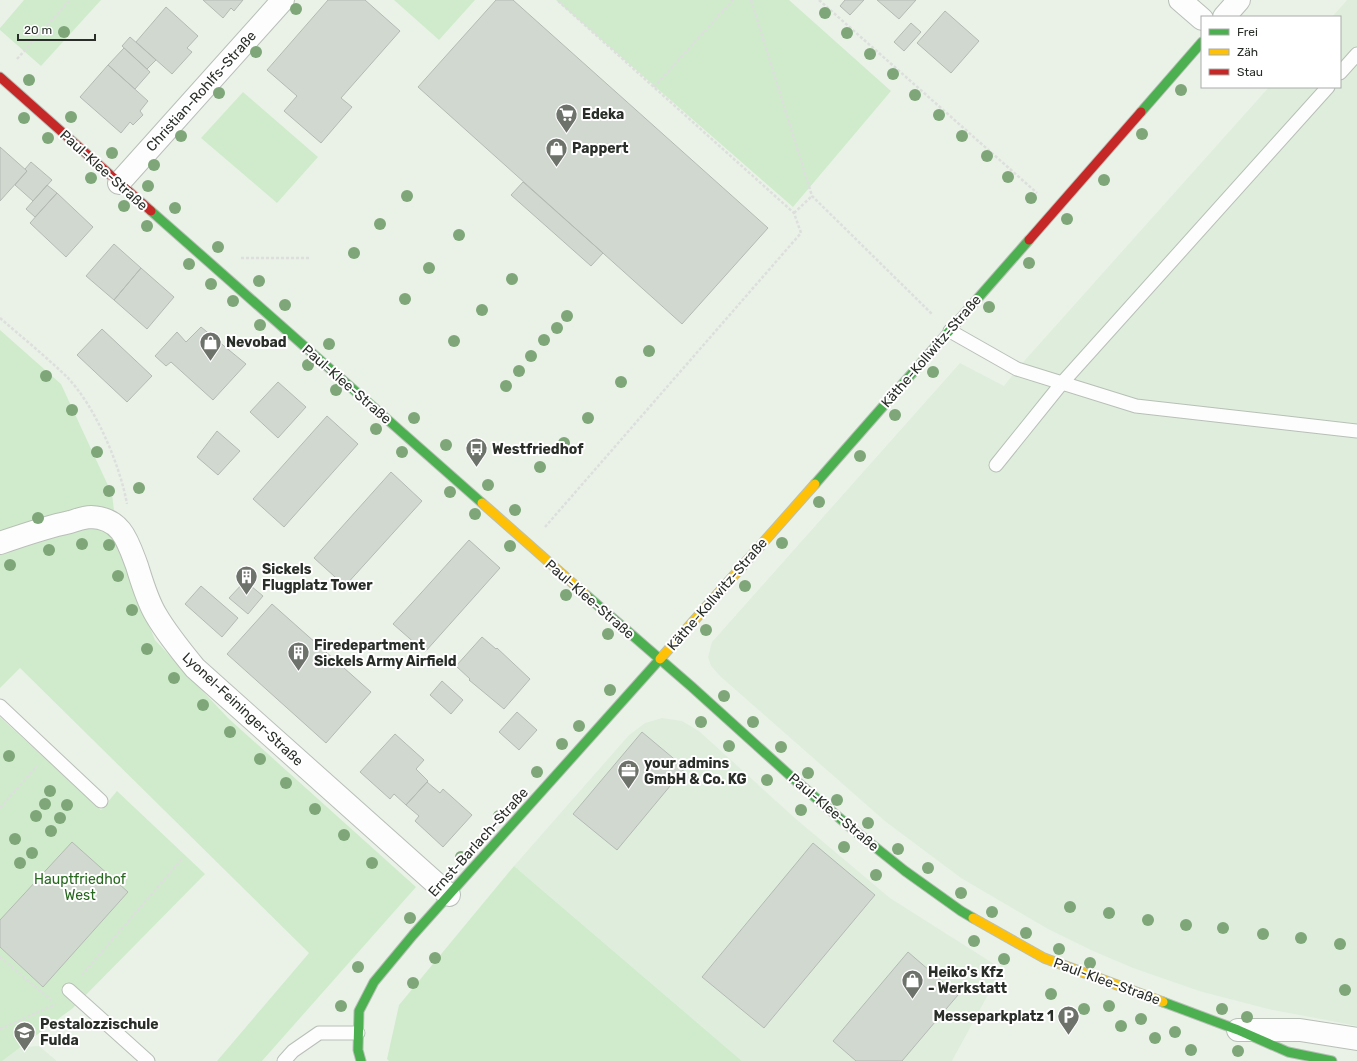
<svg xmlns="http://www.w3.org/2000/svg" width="1357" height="1061" font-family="Rubik,sans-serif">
<rect width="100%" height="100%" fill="#eaf2e8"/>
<path fill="#dfeedc" d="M1347,0H1357V1026L1268,1009L1199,991L1133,968L1093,951L1048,929L961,878L886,822L721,677L711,666L708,657L712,642L960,363L1004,386L1017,369L1269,87H1340V17H1332Z
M662,718L682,721L699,731L796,819L890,898L1002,969L952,1061H742L514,866L629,735L645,723Z
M39,1046L57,1061H0L6,1048Z"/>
<path fill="#d0ebcc" d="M24,0H101L41,66L0,30V28Z
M394,0H475L439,40Z
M556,0H789L891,91L793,207Z
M243,92L318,157L277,203L201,138Z
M0,330L61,384L112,494L119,552L155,640L228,718L416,887L262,1061H217L309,953L20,668L0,688Z
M0,717L101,810L117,791L205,874L73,1008L2,1061H0Z
M514,866L742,1061H389L387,1059L399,1005Z"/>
<path fill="#d1d8d0" stroke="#b4bab3" d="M203,0H243L234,11L231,8L223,18Z
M328,0H365L400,31L341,98L352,107L321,143L284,111L297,96L267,70Z
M496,0H513L768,228L682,324L418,87Z
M845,0H864L850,15L840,6Z
M877,0H916L899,19Z
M166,7L198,36L187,48L192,52L172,74L136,42Z
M945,11L979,41L951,73L917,43Z
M911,23L921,32L904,51L894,42Z
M130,37L156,60L147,69L122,46Z
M124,48L150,72L135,89L108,65Z
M108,65L148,101L140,111L143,115L133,125L130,122L121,133L80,97Z
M0,147L27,171L0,201Z
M31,162L52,180L33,201L15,185L27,171L25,169Z
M523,182L603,253L591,266L511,195Z
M47,185L57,193L35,217L26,209Z
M57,193L93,227L66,257L30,223Z
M114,244L141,268L114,300L86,276Z
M141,268L174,297L147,329L114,300Z
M201,327L246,364L213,400L171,362L166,366L155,356L177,332L186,342Z
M102,329L152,376L127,402L77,355Z
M278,382L306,407L278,438L250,412Z
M327,416L358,444L284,527L253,499Z
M217,431L240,451L218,475L197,457Z
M391,472L422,501L345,586L314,558Z
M469,540L500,568L425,652L393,624Z
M245,581L263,596L248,614L229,598Z
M201,586L238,618L222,637L185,604Z
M272,604L371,692L326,743L227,654Z
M482,637L496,649L497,648L530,679L504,709L469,680L470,679L456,666Z
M442,681L463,700L451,714L430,695Z
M517,712L537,730L519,750L499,732Z
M642,732L685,768L617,850L573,814Z
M395,734L424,760L416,769L428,781L406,805L394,794L390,799L360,772Z
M427,782L440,793L443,789L472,815L443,847L415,821L419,816L406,805Z
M72,842L128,892L43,987L0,947V920Z
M813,843L875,895L764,1028L702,977Z
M908,952L958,995L902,1061H856L833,1041Z"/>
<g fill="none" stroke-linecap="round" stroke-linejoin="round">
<defs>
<path id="lane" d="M1340,73L1357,54
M950,331L1017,369L1136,406L1357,431
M996,465L1062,383L1328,87
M0,706L101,801
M69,990L148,1061
M284,1061L293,1051L319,1033H358"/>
<path id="street" d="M1180,0L1202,19
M1224,17L1239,0
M119,183L283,0
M0,543C23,535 46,527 70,522C77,520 84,517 91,517C122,518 128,542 137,566C142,582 147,600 156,615C167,634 181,651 195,668L449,895
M1238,1030H1300L1357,1039"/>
<path id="fast" d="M1141,112L1202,42
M151,211L482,503
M815,484L1029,240
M586,595L692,687L796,781L850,827L905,871L961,911L973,918
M1163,1002L1238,1030L1288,1052L1332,1061
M361,1061L358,1050L359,1011L374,982L413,935L660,659"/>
<path id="slow" d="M482,503L586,595
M660,659L815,484
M973,918L1044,958L1163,1002"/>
<path id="jam" d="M0,77L151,211
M1029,240L1141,112"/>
</defs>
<use href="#lane" stroke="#b8bfb7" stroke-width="15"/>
<use href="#street" stroke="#b8bfb7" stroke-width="24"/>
<use href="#fast" stroke="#b8bfb7" stroke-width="11"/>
<use href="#slow" stroke="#b8bfb7" stroke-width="11"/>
<use href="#jam" stroke="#b8bfb7" stroke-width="11"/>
<path stroke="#dcdfdc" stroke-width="2.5" stroke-dasharray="3 2" stroke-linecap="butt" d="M751,0L812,196L932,314
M819,0L1037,193
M17,59L70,0
M654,87L733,0
M794,213L812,196
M241,258H309
M0,318C22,337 45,356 66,376C95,405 120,465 127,504
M545,527L801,233L794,213L557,0
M0,808L37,766
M0,957L51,1000
M82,975L182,859
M0,1029L56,1004"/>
<use href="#lane" stroke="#fcfdfc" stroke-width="13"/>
<use href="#street" stroke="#fcfdfc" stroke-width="22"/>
<use href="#fast" stroke="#4caf50" stroke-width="9"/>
<use href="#slow" stroke="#ffc107" stroke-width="9"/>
<use href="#jam" stroke="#c62828" stroke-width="9"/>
</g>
<g fill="#7ea678">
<circle cx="296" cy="9" r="6"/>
<circle cx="825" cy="13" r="6"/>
<circle cx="64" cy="32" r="6"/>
<circle cx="847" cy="33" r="6"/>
<circle cx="256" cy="52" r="6"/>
<circle cx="870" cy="54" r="6"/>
<circle cx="893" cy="74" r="6"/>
<circle cx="29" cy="80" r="6"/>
<circle cx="1181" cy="90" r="6"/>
<circle cx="219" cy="93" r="6"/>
<circle cx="915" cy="95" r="6"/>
<circle cx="939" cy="115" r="6"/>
<circle cx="71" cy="117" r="6"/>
<circle cx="24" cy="118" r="6"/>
<circle cx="1142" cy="134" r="6"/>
<circle cx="181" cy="136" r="6"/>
<circle cx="962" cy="136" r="6"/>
<circle cx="48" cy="138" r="6"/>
<circle cx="112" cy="153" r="6"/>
<circle cx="987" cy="156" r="6"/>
<circle cx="154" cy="165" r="6"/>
<circle cx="1008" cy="177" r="6"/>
<circle cx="91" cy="178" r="6"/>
<circle cx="1104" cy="180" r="6"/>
<circle cx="148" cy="186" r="6"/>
<circle cx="407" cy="196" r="6"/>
<circle cx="1031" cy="198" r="6"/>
<circle cx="124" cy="206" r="6"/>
<circle cx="175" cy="208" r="6"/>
<circle cx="1067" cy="219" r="6"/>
<circle cx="380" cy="224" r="6"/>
<circle cx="147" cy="226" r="6"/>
<circle cx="459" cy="235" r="6"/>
<circle cx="218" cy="247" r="6"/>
<circle cx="354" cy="253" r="6"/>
<circle cx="1029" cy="263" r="6"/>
<circle cx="189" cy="264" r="6"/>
<circle cx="429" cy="268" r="6"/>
<circle cx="512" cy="279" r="6"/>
<circle cx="259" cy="281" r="6"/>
<circle cx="211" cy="284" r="6"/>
<circle cx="405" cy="299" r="6"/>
<circle cx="233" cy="301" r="6"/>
<circle cx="285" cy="305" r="6"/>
<circle cx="989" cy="307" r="6"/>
<circle cx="482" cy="310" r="6"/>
<circle cx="567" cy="316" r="6"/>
<circle cx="260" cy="325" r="6"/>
<circle cx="557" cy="328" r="6"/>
<circle cx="544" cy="340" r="6"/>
<circle cx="454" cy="341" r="6"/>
<circle cx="329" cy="344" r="6"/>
<circle cx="649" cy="351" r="6"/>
<circle cx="531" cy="356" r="6"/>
<circle cx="308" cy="365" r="6"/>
<circle cx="519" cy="371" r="6"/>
<circle cx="933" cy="372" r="6"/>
<circle cx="46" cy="376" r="6"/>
<circle cx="621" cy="382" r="6"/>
<circle cx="506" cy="386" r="6"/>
<circle cx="336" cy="390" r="6"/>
<circle cx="72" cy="410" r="6"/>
<circle cx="895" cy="415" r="6"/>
<circle cx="414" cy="418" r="6"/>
<circle cx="588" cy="418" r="6"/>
<circle cx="376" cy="429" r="6"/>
<circle cx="564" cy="443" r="6"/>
<circle cx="446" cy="445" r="6"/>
<circle cx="97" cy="452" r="6"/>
<circle cx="402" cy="452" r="6"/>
<circle cx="860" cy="456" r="6"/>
<circle cx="540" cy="467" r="6"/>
<circle cx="488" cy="485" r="6"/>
<circle cx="139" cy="488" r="6"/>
<circle cx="109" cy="491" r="6"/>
<circle cx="450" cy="492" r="6"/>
<circle cx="819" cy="502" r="6"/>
<circle cx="515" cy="510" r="6"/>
<circle cx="475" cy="514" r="6"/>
<circle cx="38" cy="518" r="6"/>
<circle cx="782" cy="543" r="6"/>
<circle cx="82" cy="544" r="6"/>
<circle cx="109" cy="545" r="6"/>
<circle cx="510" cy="546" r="6"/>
<circle cx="49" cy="550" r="6"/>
<circle cx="10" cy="565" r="6"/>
<circle cx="118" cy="576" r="6"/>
<circle cx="745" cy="586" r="6"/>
<circle cx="566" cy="595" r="6"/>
<circle cx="132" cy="610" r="6"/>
<circle cx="706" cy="630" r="6"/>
<circle cx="608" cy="634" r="6"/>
<circle cx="147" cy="649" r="6"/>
<circle cx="174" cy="678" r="6"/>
<circle cx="610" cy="690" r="6"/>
<circle cx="724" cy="696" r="6"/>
<circle cx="203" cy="705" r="6"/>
<circle cx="701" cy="722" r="6"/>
<circle cx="753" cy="722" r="6"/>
<circle cx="579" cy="726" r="6"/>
<circle cx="230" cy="732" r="6"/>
<circle cx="562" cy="744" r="6"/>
<circle cx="729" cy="746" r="6"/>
<circle cx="781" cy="747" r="6"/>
<circle cx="9" cy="756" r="6"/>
<circle cx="260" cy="759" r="6"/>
<circle cx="537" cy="772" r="6"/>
<circle cx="808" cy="773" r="6"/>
<circle cx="767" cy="780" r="6"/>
<circle cx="286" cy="783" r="6"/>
<circle cx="50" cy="791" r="6"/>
<circle cx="837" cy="800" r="6"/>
<circle cx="45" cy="804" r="6"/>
<circle cx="67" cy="805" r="6"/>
<circle cx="315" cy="809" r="6"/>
<circle cx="801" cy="810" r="6"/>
<circle cx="36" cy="816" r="6"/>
<circle cx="499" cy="816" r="6"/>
<circle cx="60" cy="818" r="6"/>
<circle cx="868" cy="823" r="6"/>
<circle cx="51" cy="831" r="6"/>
<circle cx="344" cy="835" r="6"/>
<circle cx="15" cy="839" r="6"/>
<circle cx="844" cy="847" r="6"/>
<circle cx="898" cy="849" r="6"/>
<circle cx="32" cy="853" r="6"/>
<circle cx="461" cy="857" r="6"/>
<circle cx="20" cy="863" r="6"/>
<circle cx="372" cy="863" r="6"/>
<circle cx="928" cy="868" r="6"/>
<circle cx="876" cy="875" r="6"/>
<circle cx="961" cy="893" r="6"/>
<circle cx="1070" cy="907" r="6"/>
<circle cx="992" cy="912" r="6"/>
<circle cx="1109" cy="913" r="6"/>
<circle cx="410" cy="918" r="6"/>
<circle cx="1148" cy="920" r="6"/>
<circle cx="1186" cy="925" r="6"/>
<circle cx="1223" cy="928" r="6"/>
<circle cx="1026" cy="933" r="6"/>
<circle cx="1263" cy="934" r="6"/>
<circle cx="1301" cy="938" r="6"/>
<circle cx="974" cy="941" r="6"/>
<circle cx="1340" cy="944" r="6"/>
<circle cx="1059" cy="949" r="6"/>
<circle cx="435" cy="958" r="6"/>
<circle cx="1004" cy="959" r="6"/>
<circle cx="1090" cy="963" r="6"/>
<circle cx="358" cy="967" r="6"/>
<circle cx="413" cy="983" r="6"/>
<circle cx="1345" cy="990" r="6"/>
<circle cx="1051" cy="994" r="6"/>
<circle cx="341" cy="1006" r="6"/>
<circle cx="1109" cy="1006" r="6"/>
<circle cx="1084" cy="1009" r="6"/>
<circle cx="1222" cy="1009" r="6"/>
<circle cx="1247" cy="1017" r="6"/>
<circle cx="1141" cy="1019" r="6"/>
<circle cx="1121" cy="1026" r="6"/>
<circle cx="1175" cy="1032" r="6"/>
<circle cx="1155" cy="1038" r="6"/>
<circle cx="1191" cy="1050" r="6"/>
<circle cx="1238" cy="1051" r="6"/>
</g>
<defs>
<symbol id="supermarket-pin" viewBox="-11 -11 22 30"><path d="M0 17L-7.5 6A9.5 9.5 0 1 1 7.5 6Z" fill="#6d736b" stroke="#fff"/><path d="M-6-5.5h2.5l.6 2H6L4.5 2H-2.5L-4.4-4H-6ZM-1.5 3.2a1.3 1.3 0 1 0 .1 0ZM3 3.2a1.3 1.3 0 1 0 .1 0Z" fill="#fff"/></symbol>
<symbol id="shop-pin" viewBox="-11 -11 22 30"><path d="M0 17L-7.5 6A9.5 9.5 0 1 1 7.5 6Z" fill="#6d736b" stroke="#fff"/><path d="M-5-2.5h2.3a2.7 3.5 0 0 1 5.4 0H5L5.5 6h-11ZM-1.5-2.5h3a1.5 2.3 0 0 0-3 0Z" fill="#fff"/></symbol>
<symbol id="bus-pin" viewBox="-11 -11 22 30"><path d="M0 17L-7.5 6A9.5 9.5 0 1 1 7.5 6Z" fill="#6d736b" stroke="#fff"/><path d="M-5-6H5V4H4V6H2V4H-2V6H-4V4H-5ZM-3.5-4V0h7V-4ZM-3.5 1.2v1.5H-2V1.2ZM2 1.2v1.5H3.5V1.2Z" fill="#fff"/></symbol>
<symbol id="building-pin" viewBox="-11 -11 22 30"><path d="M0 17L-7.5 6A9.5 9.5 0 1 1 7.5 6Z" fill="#6d736b" stroke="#fff"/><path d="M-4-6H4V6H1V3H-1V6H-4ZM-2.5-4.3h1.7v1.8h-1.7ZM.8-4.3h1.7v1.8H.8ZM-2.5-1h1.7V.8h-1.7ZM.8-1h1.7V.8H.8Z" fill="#fff"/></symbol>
<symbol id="office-pin" viewBox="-11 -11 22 30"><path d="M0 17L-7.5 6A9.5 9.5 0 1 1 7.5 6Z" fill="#6d736b" stroke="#fff"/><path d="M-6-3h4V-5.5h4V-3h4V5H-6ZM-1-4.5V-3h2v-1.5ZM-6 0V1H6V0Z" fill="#fff"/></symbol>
<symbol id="parking-pin" viewBox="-11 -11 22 30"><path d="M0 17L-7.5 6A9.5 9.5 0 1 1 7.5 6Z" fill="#6d736b" stroke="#fff"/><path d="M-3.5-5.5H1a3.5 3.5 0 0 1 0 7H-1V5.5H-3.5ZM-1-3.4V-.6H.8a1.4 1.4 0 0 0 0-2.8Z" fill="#fff"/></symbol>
<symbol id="school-pin" viewBox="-11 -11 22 30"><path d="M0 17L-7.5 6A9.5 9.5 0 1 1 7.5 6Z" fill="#6d736b" stroke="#fff"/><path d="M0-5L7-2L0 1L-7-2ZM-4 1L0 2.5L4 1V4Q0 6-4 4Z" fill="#fff"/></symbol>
</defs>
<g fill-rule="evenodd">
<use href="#supermarket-pin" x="554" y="102" width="25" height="34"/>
<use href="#shop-pin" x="544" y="136" width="25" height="34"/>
<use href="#shop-pin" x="198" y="330" width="25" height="34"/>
<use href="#bus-pin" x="464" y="436" width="25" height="34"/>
<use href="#building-pin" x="234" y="564" width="25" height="34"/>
<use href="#building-pin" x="286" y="640" width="25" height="34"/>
<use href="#office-pin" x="616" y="758" width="25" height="34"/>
<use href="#shop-pin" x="900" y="968" width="25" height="34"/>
<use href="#parking-pin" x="1056" y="1004" width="25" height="34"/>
<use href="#school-pin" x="12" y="1020" width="25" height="34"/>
</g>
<g text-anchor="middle" stroke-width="4" stroke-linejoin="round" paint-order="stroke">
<g font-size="14" fill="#292f28" stroke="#fff">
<text transform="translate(201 91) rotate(-48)" y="5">Christian-Rohlfs-Straße</text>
<text transform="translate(104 170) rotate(42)" y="5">Paul-Klee-Straße</text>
<text transform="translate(931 351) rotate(-49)" y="5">Käthe-Kollwitz-Straße</text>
<text transform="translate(347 384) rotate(41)" y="5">Paul-Klee-Straße</text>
<text transform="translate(717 594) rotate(-49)" y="5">Käthe-Kollwitz-Straße</text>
<text transform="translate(590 599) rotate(41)" y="5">Paul-Klee-Straße</text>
<text transform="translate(243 709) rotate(43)" y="5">Lyonel-Feininger-Straße</text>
<text transform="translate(834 812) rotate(40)" y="5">Paul-Klee-Straße</text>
<text transform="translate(478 842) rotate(-48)" y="5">Ernst-Barlach-Straße</text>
<text transform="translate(1107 981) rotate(20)" y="5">Paul-Klee-Straße</text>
</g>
<g font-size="14" font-weight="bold" fill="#292f28" stroke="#fff" text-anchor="start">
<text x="582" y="119">Edeka</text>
<text x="572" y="153">Pappert</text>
<text x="226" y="347">Nevobad</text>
<text x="492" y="454">Westfriedhof</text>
<text x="262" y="574">Sickels<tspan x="262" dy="16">Flugplatz Tower</tspan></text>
<text x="314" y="650">Firedepartment<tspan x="314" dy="16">Sickels Army Airfield</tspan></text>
<text x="644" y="768">your admins<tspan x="644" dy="16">GmbH &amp; Co. KG</tspan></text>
<text x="928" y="977">Heiko's Kfz<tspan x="928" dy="16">- Werkstatt</tspan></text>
<text x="1054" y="1021" text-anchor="end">Messeparkplatz 1</text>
<text x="40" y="1029">Pestalozzischule<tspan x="40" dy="16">Fulda</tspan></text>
</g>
<g font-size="14" fill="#26681d" stroke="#fff">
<text x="80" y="884">Hauptfriedhof<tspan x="80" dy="16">West</tspan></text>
</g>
</g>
<rect x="1201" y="16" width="140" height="72" fill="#ffffff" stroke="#a9aca9"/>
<rect x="1209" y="29" width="20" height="6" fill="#4caf50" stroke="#a9aca9"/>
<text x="1237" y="36" font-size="12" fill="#292f28">Frei</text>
<rect x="1209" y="49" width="20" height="6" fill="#ffc107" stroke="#a9aca9"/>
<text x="1237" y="56" font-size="12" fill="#292f28">Zäh</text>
<rect x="1209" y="69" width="20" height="6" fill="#c62828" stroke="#a9aca9"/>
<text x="1237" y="76" font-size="12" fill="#292f28">Stau</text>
<path d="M18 34v6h77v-6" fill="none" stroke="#292f28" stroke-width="2"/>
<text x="24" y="34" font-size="12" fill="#292f28" stroke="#ffffff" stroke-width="3" paint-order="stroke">20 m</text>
</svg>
